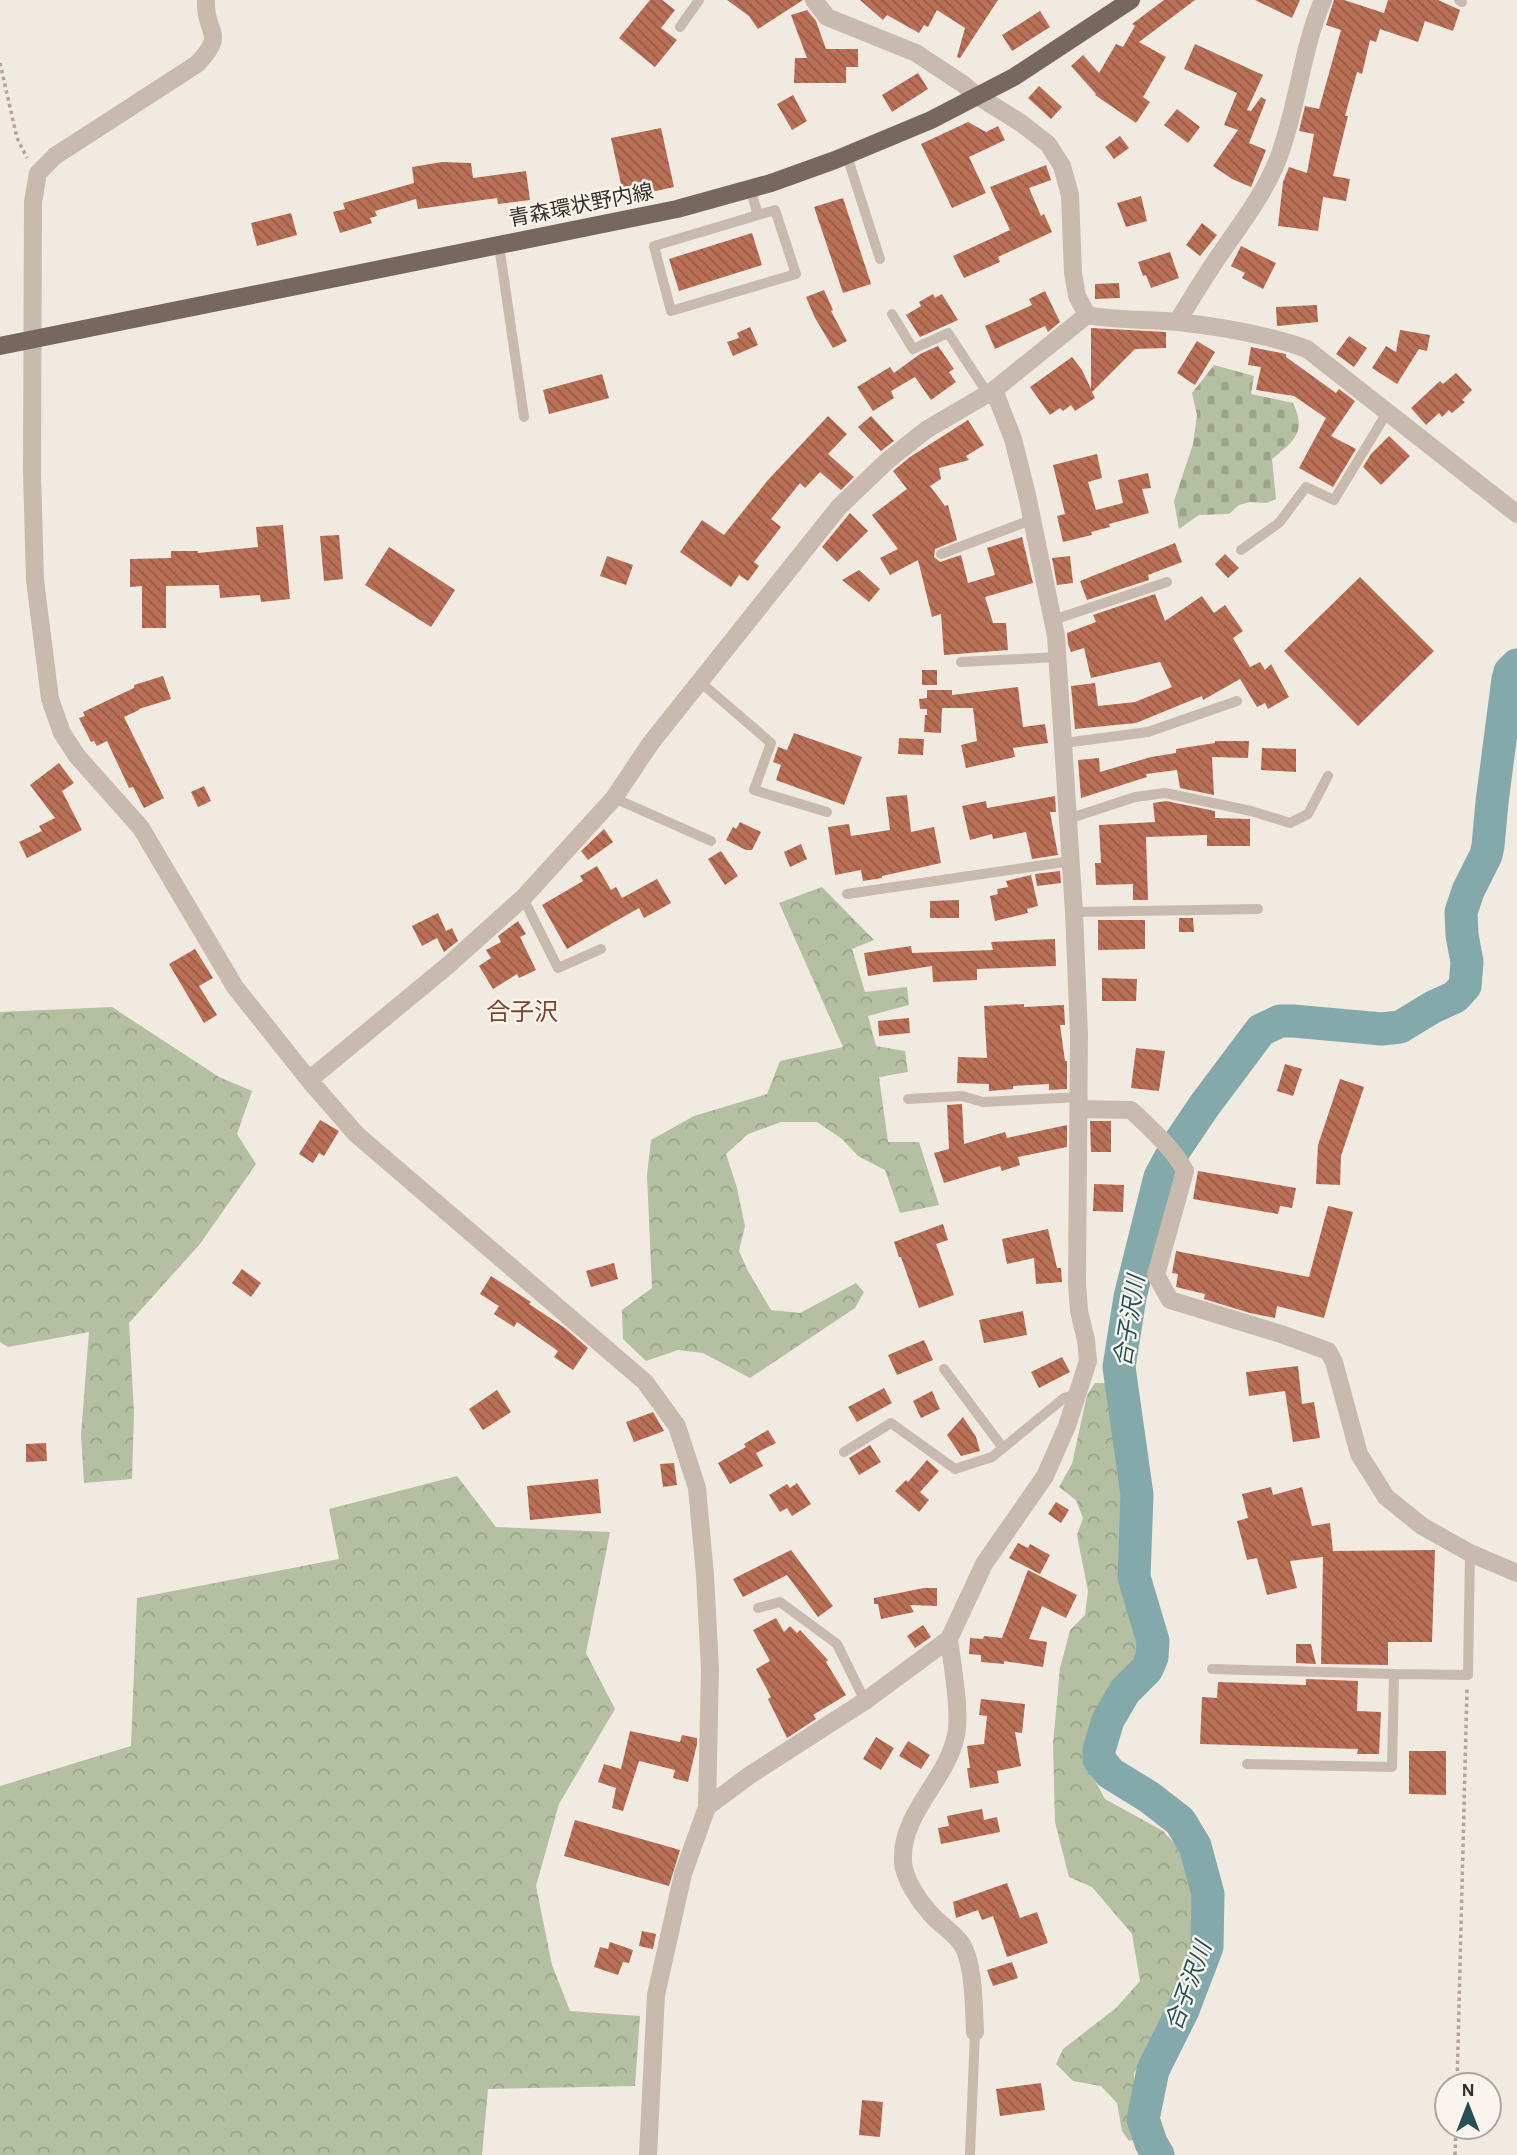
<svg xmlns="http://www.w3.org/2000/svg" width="1517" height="2155" font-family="'Alegreya Sans','Noto Sans JP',sans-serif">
<defs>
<pattern id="forest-crowns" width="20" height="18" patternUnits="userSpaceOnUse" patternTransform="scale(1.75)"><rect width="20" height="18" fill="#b5bfa2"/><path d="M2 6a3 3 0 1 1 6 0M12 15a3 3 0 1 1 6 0" fill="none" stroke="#9ca48c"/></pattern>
<pattern id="cemetery-stones" width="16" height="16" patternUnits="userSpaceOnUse" patternTransform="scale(1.75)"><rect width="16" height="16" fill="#b5bfa2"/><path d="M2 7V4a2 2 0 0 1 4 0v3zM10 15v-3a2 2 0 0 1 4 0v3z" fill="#9ca48c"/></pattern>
<pattern id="building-back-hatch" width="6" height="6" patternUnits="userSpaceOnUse" patternTransform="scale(1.75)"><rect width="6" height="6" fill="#b97056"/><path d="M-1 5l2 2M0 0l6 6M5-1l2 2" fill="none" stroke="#975c47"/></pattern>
</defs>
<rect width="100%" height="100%" fill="#f1eae1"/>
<path fill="url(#forest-crowns)" d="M822,887L874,940L852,949L865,992L907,987L909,1005L868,1016L876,1046L905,1051L908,1072L879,1077L888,1142H919L939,1205L900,1213L885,1170L858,1156L842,1139L817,1122H781L748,1134L726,1154L737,1188L745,1226L739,1251L748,1271L771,1310L800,1313L856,1283L864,1292L855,1308L750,1378L703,1353L678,1350L646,1361L623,1339L622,1310L652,1288L647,1175L651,1140L694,1116L767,1094L780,1061L843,1047L779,903Z
M112,1007L219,1077L252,1091L237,1134L256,1164L200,1244L129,1323L134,1412L132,1479L84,1483L81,1435L89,1332L8,1347L0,1342V1012Z
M1095,1383H1107L1116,1421L1127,1513L1133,1594L1148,1634L1140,1666L1120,1683L1099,1709L1085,1762L1105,1799L1163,1831L1185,1855L1193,1889L1195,1952L1179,2001L1134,2073V2103L1138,2139L1129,2141L1122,2131L1117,2103L1101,2086L1073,2081L1056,2064L1063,2049L1116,2008L1140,1981L1132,1934L1092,1887L1069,1877L1055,1822L1053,1744L1060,1668L1070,1630L1085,1615L1088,1591L1077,1535L1083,1518L1076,1500L1059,1487L1072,1464L1087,1395Z
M457,1476L496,1527L610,1532L586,1653L615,1709L559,1804L536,1886L552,1965L570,2011L640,2016L635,2086L488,2089L482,2155H0V1786L131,1746L137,1598L339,1559L329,1509Z"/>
<path fill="url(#cemetery-stones)" d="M1214,365L1254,376L1251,394L1293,403C1307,432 1294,441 1272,459L1276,499L1267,503L1250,502L1239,505L1229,514L1199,515L1179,529L1174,501L1193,444L1197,415L1192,393Z"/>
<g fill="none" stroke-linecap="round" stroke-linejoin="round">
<path stroke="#83a9ab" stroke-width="33" d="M1158,2155L1151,2143L1143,2119L1153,2070L1183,2010L1207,1947L1208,1894L1195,1846L1180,1821L1149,1797L1110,1773L1099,1759V1750L1108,1720L1125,1691L1147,1669L1152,1657L1153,1641L1134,1577L1137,1495L1119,1367L1130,1297L1160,1177L1175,1149L1204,1106L1261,1030L1280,1021H1293L1382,1029L1400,1027L1433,1007L1455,997L1465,986L1467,962L1462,935L1461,912L1468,891L1486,855L1488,846L1492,802L1508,679L1510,672L1517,665"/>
</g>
<path fill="url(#building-back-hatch)" d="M650,0H662L675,10L661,28L677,40L655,67L619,38Z
M727,0H803L758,29L749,16Z
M860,0H998L960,58L957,57L965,28L937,10L928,27L924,25L919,33L887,15L883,20Z
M1164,0H1195L1139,42L1166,57L1143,97L1150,102L1136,123L1095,95L1096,94L1071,66L1083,55L1099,73L1116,44L1123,47L1135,26L1132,24Z
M1255,0H1300L1292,18Z
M1334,0H1344L1384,13L1388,0H1438L1460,10L1453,31L1425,21L1418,42L1380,29L1376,42L1370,40L1362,74L1357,72L1345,116H1348L1333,176L1350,179L1346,201L1323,197L1318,231L1278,226L1283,182L1289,167L1307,173L1314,134L1299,131L1305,106L1319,109L1341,30L1326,25Z
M807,10L816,21L826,49H858V67H846V83H794L795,58H807L791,15Z
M1040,11L1050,27L1012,51L1002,35Z
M1195,44L1263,75L1247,110L1251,111L1261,97L1266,100L1249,143L1266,150L1251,187L1232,179L1213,166L1238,130L1224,125L1237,93L1184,69Z
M918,73L928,89L892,112L882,95Z
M1039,86L1062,107L1051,119L1028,98Z
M793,95L807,121L792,130L777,104Z
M1177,109L1200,127L1188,143L1164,125Z
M968,122L986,132L998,126L1005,140L969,157L986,193L952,208L921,144Z
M661,128L674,187L624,198L611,138Z
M1120,136L1129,148L1114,159L1105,147Z
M442,162L471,163L473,178L526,171L530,200L498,204L497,198L418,209L416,199L375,211L377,216L370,218L372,223L340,233L333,212L345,209L343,203L414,183L412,167Z
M1046,165L1051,180L1029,188L1041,216L1044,214L1052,232L998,257L1000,262L964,278L953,256L1010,230L990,187Z
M1141,196L1147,221L1126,227L1117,203Z
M843,198L871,284L843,293L814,207Z
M291,213L297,235L257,246L251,223Z
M1202,223L1217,235L1200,256L1186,245Z
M752,233L762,265L679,291L669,259Z
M1241,246L1276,263L1263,289L1242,278L1245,273L1231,266Z
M1170,252L1179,278L1151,288L1146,275L1143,276L1138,262Z
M1119,283L1120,298L1095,299V284Z
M824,290L833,310L831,311L847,341L833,348L815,318L806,297Z
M1045,291L1060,322L1048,332L1045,326L995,349L985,326L1032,305L1029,299Z
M933,294L935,298L942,294L958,320L920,337L906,315L921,306L919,302Z
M1317,305L1318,322L1277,326L1276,307Z
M750,327L758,345L733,356L727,342L739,338L737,333Z
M1091,328L1166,332V348L1135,349L1092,392L1095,398L1075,411L1071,405L1063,411L1060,408L1050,415L1030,387L1072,357L1082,370L1091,389Z
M1400,330L1430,335L1427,351L1419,349L1397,384L1372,368L1386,346L1396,352Z
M1349,336L1367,348L1354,367L1336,354Z
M1197,341L1215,352L1195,385L1177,373Z
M938,346L954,369L949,372L956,382L931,400L915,377L891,391L894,398L873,411L857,387L890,367L894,373L920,354Z
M1251,347L1286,354V357L1336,393L1339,389L1355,401L1331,436L1356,449L1333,487L1299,468L1326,418L1294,396L1256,390L1261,367L1248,365Z
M1456,373L1472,390L1462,400L1465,402L1452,413L1449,410L1442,417L1439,413L1426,425L1411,408L1440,381L1443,384Z
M602,374L609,398L549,414L543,390Z
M828,416L847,434L828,454L854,477L841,490L820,472L805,488L800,483L771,519L781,527L754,562L759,566L748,581L739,575L731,587L680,552L702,520L724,535L768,480Z
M871,416L894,441L881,451L858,427Z
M968,420L984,445L966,456L969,460L939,468L941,479L930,486L945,506L948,505L957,540L935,549L934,557L940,562L961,555L968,583L995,575L987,548L1022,537L1033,583L985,597L993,623H1006L1008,650L944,655L941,614L932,617L918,560L890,575L880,558L898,549L872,515L907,489L893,471L910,457Z
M1389,436L1410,456L1381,485L1363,467L1371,454Z
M1097,454L1102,478L1088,482L1096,510L1123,503L1118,480L1148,473L1151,488L1142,489L1149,513L1109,524L1110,527L1091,532L1092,535L1063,542L1057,516L1065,514L1053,465Z
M850,513L868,531L837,562L822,547Z
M283,525L290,599L261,602L260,595L220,598L219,585L166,586V628H142V586L130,587V559L171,558V551H198V553L258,547L256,527Z
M339,535L343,579L324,581L320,536Z
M1175,543L1182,562L1148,575L1149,580L1087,600L1080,581Z
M389,547L455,590L431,627L365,585Z
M1225,554L1239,568L1228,578L1215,564Z
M607,556L633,565L626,585L600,576Z
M1070,556L1073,583L1057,585L1052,558Z
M859,570L880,589L869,602L842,580Z
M1360,577L1434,651L1358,726L1284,651Z
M1155,594L1165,621L1202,596L1214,613L1225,605L1243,631L1233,638L1250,667L1260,662L1265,670L1271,664L1289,697L1268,709L1265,703L1257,707L1240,679L1203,700L1202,696L1136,723L1075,729L1071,686L1095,683L1098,706L1135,702L1172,687L1160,662L1091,678L1084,648L1071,652L1068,644L1067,633L1096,622L1093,615Z
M922,670H937V685H922Z
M163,676L171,699L139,709V710L124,717L164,798L144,808L133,787L129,788L107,741L97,746L94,741L91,742L79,718L85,716L83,712L134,688V685Z
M1018,687L1023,727L1045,724L1048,743L1013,748L1015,757L966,768L961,745L977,741L973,708H942L941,733L924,732L925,715H927V709H920L919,699L927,698V690H952V695Z
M794,733L862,757L844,805L776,780L781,765L773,762L778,747L787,750Z
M899,738L924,739L923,755L898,754Z
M1215,741H1249L1248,758L1212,757L1214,795L1180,788L1177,770L1146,774L1147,777L1081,798L1078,760L1099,758L1100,772L1151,757L1176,753V749L1215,743Z
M1262,748L1296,749V772L1261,770Z
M59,763L74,783L62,791L82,830L27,858L19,842L42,831L39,826L55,818L30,785Z
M204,786L211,801L198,807L191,792Z
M907,795L911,832L934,827L941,863L882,876V878L863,881L861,870L835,875L828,827L849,824L851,836L890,830L886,797Z
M1055,796L1056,812H1050L1058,855L1032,859L1026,832L993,839L992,834L970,840L962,806L986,801L987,808Z
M1166,801L1215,811V818L1250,819V846H1207V835L1146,837L1148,900H1133V884L1096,885L1095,863H1101L1099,825L1155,822L1153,803Z
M740,822L761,832L752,850H746L726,840L733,827L736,829Z
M604,829L613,842L588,860L581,851Z
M801,844L807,859L790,867L784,852Z
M721,851L738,876L725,885L708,859Z
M597,866L611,890L616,887L622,898L657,879L671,903L644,918L639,908L567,949L542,905L583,881L580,876Z
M1060,871L1061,883L1037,886L1035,874Z
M1031,875L1038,906L1027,909L1028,913L995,921L990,896L998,894L997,889L1008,887L1006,881Z
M959,900V918H930V901Z
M438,913L446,931L452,928L458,941L444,952L437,938L422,946L412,926Z
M1179,918H1193L1194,932H1179Z
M1098,920H1145V949L1098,950Z
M518,921L526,934L520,937L536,970L519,978L517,974L493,989L479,966L491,958L486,950L501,942L498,936Z
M1055,939L1056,966L977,969V980L933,982L932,966L868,976L864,953L911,946L912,953L993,950L991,942Z
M195,949L213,978L199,986L217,1015L204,1023L169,964Z
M1102,978L1137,979L1136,1001H1102Z
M1024,1004V1007L1064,1005L1065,1025H1060L1065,1061H1067V1089L1049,1090V1084L1013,1086V1089L989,1091V1084L957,1083L958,1057L987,1058L984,1006Z
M909,1018L910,1033L879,1036L878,1021Z
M1136,1048L1165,1051L1159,1091L1131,1088Z
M1285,1064L1302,1069L1293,1096L1277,1091Z
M1340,1079L1364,1087L1341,1156L1340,1185L1316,1184L1318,1145Z
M962,1104L964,1144L1005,1132L1007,1138L1067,1125V1147L1018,1157L1020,1165L1002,1171L1000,1166L944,1183L934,1153L949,1149L947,1105Z
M320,1120L339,1131L324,1156L319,1153L313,1163L299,1154Z
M1090,1121H1111V1152H1091Z
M1198,1171L1296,1188L1292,1208L1280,1206L1278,1214L1193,1199Z
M1094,1184L1124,1185L1123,1212L1093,1211Z
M1328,1206L1353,1212L1324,1318L1277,1306L1275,1318L1250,1313L1204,1299L1205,1294L1176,1287L1178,1274L1172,1273L1176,1251L1309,1277Z
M943,1224L948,1240L936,1244L954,1295L919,1308L901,1257H899L894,1242Z
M1048,1229L1057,1268H1061L1062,1282L1036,1284L1034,1258L1007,1264L1002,1239Z
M614,1263L618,1279L591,1287L586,1271Z
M242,1269L261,1283L251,1297L232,1283Z
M491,1276L531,1302L529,1304L565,1328L588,1348L573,1370L554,1357L558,1351L517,1322L514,1327L494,1314L499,1306L480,1294Z
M1023,1311L1027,1335L984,1343L979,1320Z
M924,1340L933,1360L897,1375L888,1355Z
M1062,1357L1070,1372L1039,1388L1031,1372Z
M1298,1366L1302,1404L1314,1402L1320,1438L1293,1442L1285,1391L1249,1396L1246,1372Z
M884,1388L892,1403L857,1422L848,1407Z
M497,1390L511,1412L483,1430L469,1409Z
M932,1391L940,1409L921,1418L913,1401Z
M653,1412L664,1431L634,1442L626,1422Z
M963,1417L976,1437L980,1451L961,1456L947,1435Z
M768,1430L776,1443L756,1453L763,1466L730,1484L718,1463L746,1447L744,1444Z
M46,1443L47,1461L26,1462V1444Z
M870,1445L881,1462L859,1475L849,1458Z
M927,1460L939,1471L920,1492L929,1500L919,1512L895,1491L906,1480L908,1482Z
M674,1463L677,1485L663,1487L660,1464Z
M598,1479L601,1513L530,1520L527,1486Z
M797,1483L811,1504L792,1516L787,1508L780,1512L769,1495L787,1484L790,1488Z
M1271,1487L1273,1495L1302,1487L1312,1526L1330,1523L1333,1551L1435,1550L1432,1642H1388V1665L1321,1664L1323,1557L1290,1561L1297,1588L1267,1595L1257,1558L1247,1560L1237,1521L1248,1518L1242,1494Z
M1056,1502L1069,1510L1061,1523L1048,1514Z
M1018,1543L1028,1548L1030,1544L1050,1555L1040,1574L1009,1558Z
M791,1550L833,1606L818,1617L787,1575L743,1597L733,1579Z
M1028,1570L1077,1595L1066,1618L1042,1606L1029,1639L1047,1642L1043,1667L1004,1661V1664L981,1662V1655L969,1654L970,1638L983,1639L984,1636L1002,1638Z
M924,1588H937V1606L910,1605L914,1612L881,1619L878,1604H874V1598Z
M776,1618L784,1632L790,1626L797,1633L800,1630L828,1660L826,1662L846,1695L813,1715L816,1719L787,1738L768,1699L771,1697L756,1669L770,1661L753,1630Z
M923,1625L931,1637L915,1648L907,1636Z
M1296,1644H1311L1316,1664L1296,1663Z
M1306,1679L1358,1681L1357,1711L1381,1712L1379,1754H1357L1358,1749L1200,1744L1202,1697L1217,1698L1218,1682L1306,1685Z
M981,1699L1025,1704L1022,1733L1015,1732L1021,1766L997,1771L999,1783L970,1788L967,1768H970L967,1746L984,1744L987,1716L979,1715Z
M630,1731L680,1742L682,1735L697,1738V1744L688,1782L673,1778L675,1770L639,1761L623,1811L612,1808L616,1788L598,1782L604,1764L621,1769Z
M876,1737L894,1748L881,1770L863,1759Z
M908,1741L930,1755L921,1769L899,1756Z
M1409,1751H1446V1795L1409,1794Z
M982,1809L984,1820L997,1817L1000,1832L941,1844L938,1828L949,1826L947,1816Z
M575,1820L680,1850L669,1886L564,1856Z
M1007,1883L1020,1918L1037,1912L1048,1943L1007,1957L993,1916L982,1920L978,1910L956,1918L953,1902Z
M642,1931L656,1934L653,1949L639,1946Z
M610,1942L633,1950L629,1963L623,1962L618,1975L594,1967L600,1947L608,1949Z
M1012,1962L1018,1978L993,1986L987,1970Z
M1041,2083L1045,2110L1000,2116L996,2089Z
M862,2100L883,2102L880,2137L859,2135Z"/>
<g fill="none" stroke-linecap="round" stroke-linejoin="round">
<path stroke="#b4a598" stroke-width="3.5" stroke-dasharray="3.5 3.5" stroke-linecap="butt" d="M0,63L17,138L27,158
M1457,2085L1467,1688
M1455,2155L1456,2127"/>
<path stroke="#c8baae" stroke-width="10" d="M1459,0L1462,2
M680,27L699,0
M847,156L880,259
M750,188L758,215
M775,210L796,274L671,311L654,246Z
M499,245L524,417
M892,314L913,349L948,333L988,394
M1241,550L1279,523L1306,487L1334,500L1388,411
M941,554L1031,520
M1053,620L1167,582
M961,662L1058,657
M699,681L771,743L754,790L827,812
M1064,743L1148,732L1237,701
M614,798L711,841
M1068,819L1135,797L1165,793L1251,811L1290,823L1308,814L1328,776
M847,894L1071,861
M523,898L558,968L601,949
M1074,912L1258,909
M908,1099L962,1096L983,1102L1080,1097
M944,1369L1003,1448
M844,1452L891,1423L955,1469L992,1457L1064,1398L1077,1394
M758,1608L780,1602L837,1644L865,1701
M1212,1669L1394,1674L1392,1767L1247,1764
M1394,1674L1468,1675L1470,1553
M970,2155L975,2032"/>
<path stroke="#c8baae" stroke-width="18" d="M206,0C204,34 228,32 197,64L55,156L38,173L33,202L32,472L35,580L50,699L62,733L77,756L141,828L235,987L309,1080L356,1134L645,1382L677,1426L697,1488L705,1575L710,1669L707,1807L683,1874L656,1995L648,2155
M814,0L827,17L916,53L963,84L976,95L1021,123L1048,144L1062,166L1070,195L1073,273L1077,296L1087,315
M1177,322C1192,298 1206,274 1223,250C1243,221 1265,192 1278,159C1298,107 1301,51 1323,0
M309,1080L446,967L523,898L614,798L650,744L839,507L887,461L926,430L994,390L1087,315C1117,321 1148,319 1179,322C1222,327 1266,334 1307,349L1517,514
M1080,1109L1131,1110C1150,1128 1173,1148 1185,1171L1156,1275L1170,1300L1281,1334L1328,1351L1334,1362L1359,1454L1386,1497L1422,1526L1470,1553L1517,1573
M949,1639C952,1664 961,1712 956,1735C947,1781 900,1813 903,1862C904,1879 919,1901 930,1913C939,1924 953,1932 961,1943C974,1961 974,2010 975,2032
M707,1807L750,1775L865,1701L949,1639L984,1564L1045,1476L1067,1426L1088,1361L1086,1340L1079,1311L1077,1283L1079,1035L1074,912L1056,636L1027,495L1013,439L994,390"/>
<path stroke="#78675e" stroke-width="18" d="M0,346L677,209L771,183L835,160L931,120L1014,77L1131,0"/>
</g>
<g text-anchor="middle" stroke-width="5" stroke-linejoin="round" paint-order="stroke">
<g font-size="21" fill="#372f2b" stroke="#f9f4ed">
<text transform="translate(581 205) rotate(-11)" y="7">青森環状野内線</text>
</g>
<g font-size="23" font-style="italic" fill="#255155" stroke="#f9f4ed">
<text transform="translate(1129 1321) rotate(-81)" y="8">合子沢川</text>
<text transform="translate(1188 1986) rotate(-70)" y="8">合子沢川</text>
</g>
<g font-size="24" fill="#7e422d" stroke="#f9f4ed">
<text x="522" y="1020">合子沢</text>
</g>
</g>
<g transform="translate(1468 2106)"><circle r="33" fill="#f9f4ed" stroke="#aba59f" stroke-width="2"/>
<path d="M0-5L12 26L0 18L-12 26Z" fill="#255155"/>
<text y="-10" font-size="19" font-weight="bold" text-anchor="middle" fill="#372f2b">N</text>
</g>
</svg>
